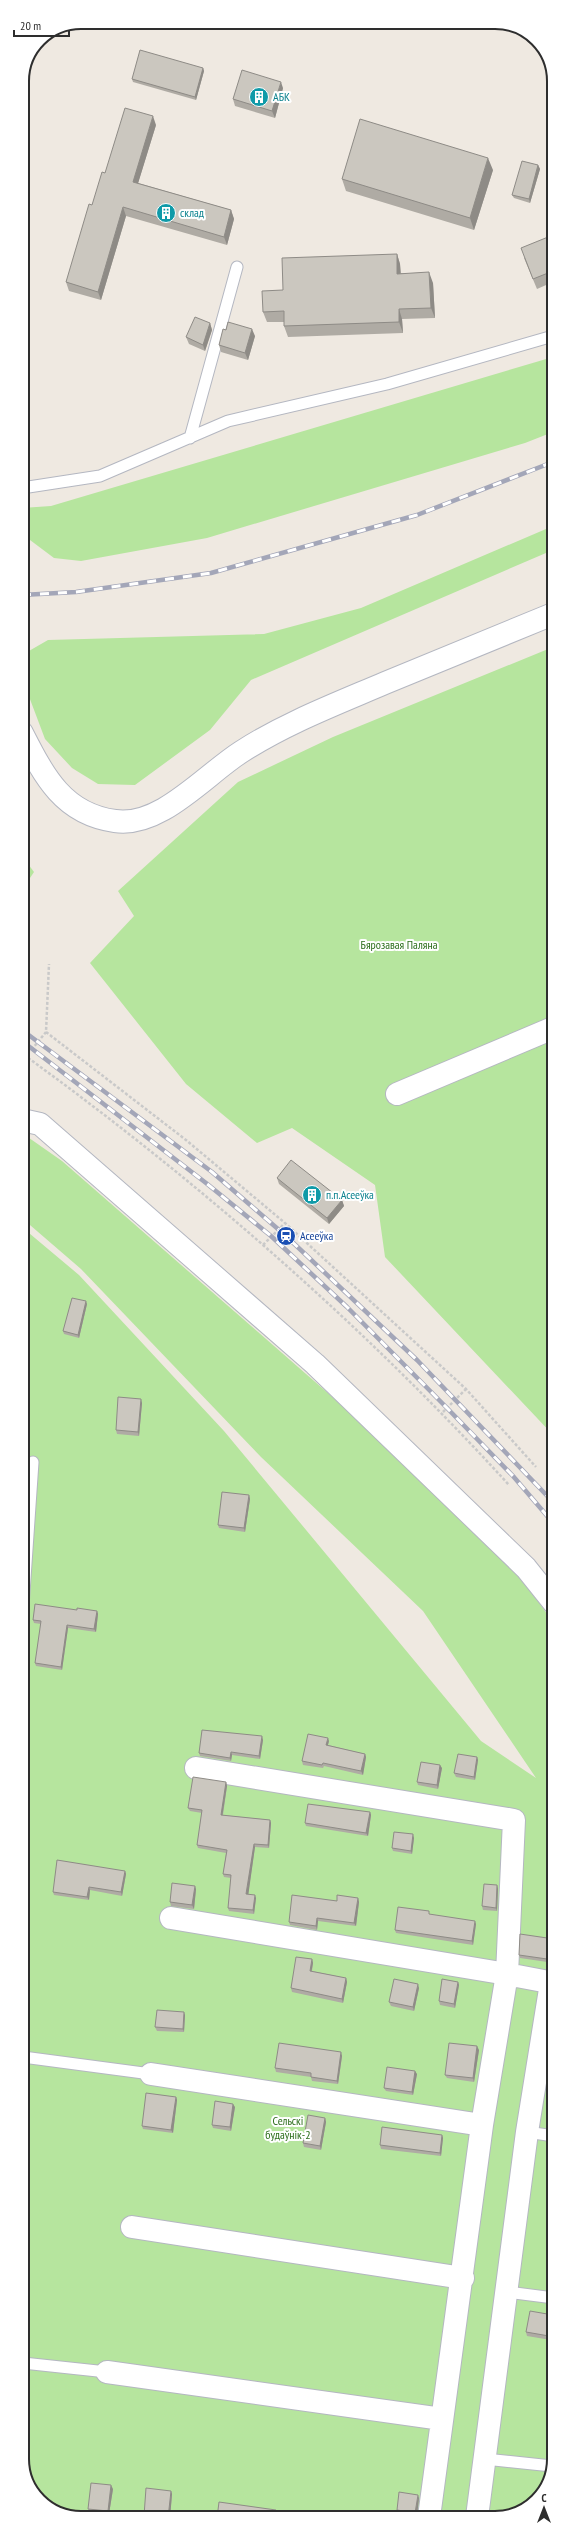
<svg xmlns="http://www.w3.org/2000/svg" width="576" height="2540" font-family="'PT Sans Narrow',sans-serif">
<rect width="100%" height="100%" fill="#efe9e1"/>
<path fill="#b6e59e" d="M553,357V432L525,443L207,538L81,561L54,558L22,534V508L51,506Z
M553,526V550L251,680L210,730L135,785L98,784L72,768L45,739L22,678V655L48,640L264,634L361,608Z
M553,647L554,1436L385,1257L375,1185L292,1128L257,1143L186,1084L90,963L134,916L118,891L238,782L333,737Z
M22,856L34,872L22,890Z
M22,1133L62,1161L361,1422L526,1584L554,1624V2459L540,2498L506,2517L77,2518L42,2503L23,2470V1228L79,1275L224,1431L481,1741L536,1778L423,1611L261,1457L81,1269L23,1219Z"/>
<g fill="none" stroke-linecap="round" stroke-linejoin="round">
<defs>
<path id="lane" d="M190,438L237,267
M22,488L100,476L228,421L387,384L553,336
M23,1607L33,1462
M23,2057L151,2074
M527,2132L554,2136
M507,2292L554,2298
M23,2363L107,2372
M485,2459L552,2466"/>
<path id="street" d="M397,1094L553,1028
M22,1120L40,1124L315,1364L526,1568L554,1603
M171,1918L507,1974L514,1820L196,1768
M151,2074L482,2125
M132,2227L463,2278
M107,2372L442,2419
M429,2517L482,2125L507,1974L554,1983
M477,2517L527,2132L551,1983"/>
<path id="secondary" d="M22,733C44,776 63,814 115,821C160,828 205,775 241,752C286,723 336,704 385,683C441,660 497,637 553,614"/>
</defs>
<use href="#lane" stroke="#b4b7c1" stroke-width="13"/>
<use href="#street" stroke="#b4b7c1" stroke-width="24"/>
<use href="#secondary" stroke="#b4b7c1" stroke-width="24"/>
<path stroke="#c9c9c9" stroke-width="2.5" stroke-dasharray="3 2" stroke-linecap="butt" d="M46,1032L186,1140L285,1223L466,1389L536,1467
M23,1055L33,1048L46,1032L49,964
M24,1055C197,1180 365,1327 509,1485
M263,1245L285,1223
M443,1412L466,1389"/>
<use href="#lane" stroke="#fff" stroke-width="11"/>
<use href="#street" stroke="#fff" stroke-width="22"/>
<use href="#secondary" stroke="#fff" stroke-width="22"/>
<defs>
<path id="rail" d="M22,595L76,592L211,573L417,515L553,462
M22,1030L212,1172L286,1236L417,1360L554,1503
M22,1041L206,1183L271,1236L347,1307L447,1408L513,1476L554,1524"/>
</defs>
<use href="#rail" stroke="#a3a6b8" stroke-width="4.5"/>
<use href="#rail" stroke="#fff" stroke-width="3" stroke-dasharray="9" stroke-linecap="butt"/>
</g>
<path fill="#afaba4" d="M245,22H269L267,29Z
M203,68L204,71L196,100L133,82L132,79Z
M283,88L275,118L235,106L233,99Z
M156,125L138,183L231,210L234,219L227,245L126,216L101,300L69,291L66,282L105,173Z
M538,165L540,169L530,203L514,198L512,195Z
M493,170L474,230L346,191L342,179Z
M553,235V282L537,289L524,258Z
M397,254L400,264L401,273L433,283L435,318L402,319L403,333L288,337L284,326V322H267L263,312L283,290Z
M210,323L212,330L205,351L189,344L186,337Z
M226,330L255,336L248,360L221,352L219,345Z
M277,1178L342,1200L344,1206L329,1224L279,1184Z
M87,1304L79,1338L64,1334L63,1331Z
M142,1403L139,1436L117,1434L116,1430Z
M249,1495L250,1499L245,1532L219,1528L218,1525Z
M77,1610L97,1611L98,1614L96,1632L68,1628L62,1670L36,1666L35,1663L41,1624L34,1623L33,1620Z
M263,1740L260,1759L232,1755L231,1761L200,1756L199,1753Z
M329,1741L328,1745L365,1754L366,1757L363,1775L324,1766L323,1768L303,1765L302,1761Z
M477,1757L478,1760L475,1780L456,1777L454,1773Z
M442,1768L438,1789L418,1785L417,1782Z
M226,1782L227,1786L223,1815L270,1820L271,1823L269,1848L255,1847L248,1894L256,1898L254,1914L229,1911L228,1908L231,1878L224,1877L223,1874L226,1853L198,1848L197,1845L202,1813L190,1811L188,1808Z
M370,1812L371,1815L368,1836L306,1826L305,1823Z
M414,1838L412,1854L393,1851L392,1848Z
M125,1871L126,1874L122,1896L90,1890L89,1900L54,1895L53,1892Z
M497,1885L498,1889L497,1911L483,1910L482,1906Z
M196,1889L194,1909L171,1906L170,1902Z
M358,1898L359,1902L356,1926L318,1921L317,1930L290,1925L289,1922L337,1901Z
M476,1924L473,1945L396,1933L395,1930Z
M554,1939V1963L520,1958L519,1955Z
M312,1959L313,1963L312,1971L346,1978L347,1982L343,2003L292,1992L291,1988Z
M458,1982L459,1985L455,2008L440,2005L439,2001Z
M419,1988L414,2011L391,2006L389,2002Z
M185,2015L184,2032L157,2031L155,2027Z
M479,2050L474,2082L447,2078L445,2075Z
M342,2056L338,2084L312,2081L311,2077L276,2072L275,2068Z
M417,2074L413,2095L386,2091L384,2088Z
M176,2097L177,2100L173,2133L143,2129L142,2126Z
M235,2107L231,2131L213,2128L212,2125Z
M325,2118L326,2122L321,2150L304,2147L303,2143Z
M442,2135L443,2138L441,2156L381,2149L380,2145Z
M553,2315L551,2340L527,2336L526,2332Z
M113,2489L109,2514L89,2512L88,2509Z
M171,2491L172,2494L170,2518H144V2516Z
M419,2498L417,2516L398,2514L397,2510Z"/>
<path fill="#8e8b86" d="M264,22H269L267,29Z
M203,68L204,71L196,100L195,97Z
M281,82L283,88L275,118L272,111Z
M153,116L156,125L136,190L133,182Z
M488,158L493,170L474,230L470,218Z
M538,165L540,169L530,203L529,199Z
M123,207L126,216L101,300L98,292Z
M231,210L234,219L227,245L224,237Z
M397,254L400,264L401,284L397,274Z
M429,272L433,283L435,318L431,308Z
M399,309L402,319L403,333L399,322Z
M210,323L212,330L205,351L203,345Z
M252,329L255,336L248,360L245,353Z
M342,1200L344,1206L329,1224L327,1218Z
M86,1301L87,1304L79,1338L78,1335Z
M141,1399L142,1403L139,1436L138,1432Z
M249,1495L250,1499L245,1532L244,1528Z
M97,1611L98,1614L96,1632L94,1629Z
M67,1625L68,1628L62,1670L61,1667Z
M262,1736L263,1740L260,1759L259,1756Z
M328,1738L329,1741L327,1748L326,1745Z
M231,1752L232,1755L231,1761L230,1758Z
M365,1754L366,1757L363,1775L361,1771Z
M477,1757L478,1760L475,1780L474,1777Z
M440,1765L442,1768L438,1789L437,1785Z
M226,1782L227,1786L222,1818L221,1815Z
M370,1812L371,1815L368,1836L366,1833Z
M270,1820L271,1823L269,1848L268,1845Z
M413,1834L414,1838L412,1854L411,1851Z
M254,1844L255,1847L248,1897L246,1894Z
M125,1871L126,1874L122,1896L121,1892Z
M497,1885L498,1889L497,1911L496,1908Z
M195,1886L196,1889L194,1909L192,1905Z
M89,1887L90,1890L89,1900L87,1897Z
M255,1895L256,1898L254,1914L253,1910Z
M358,1898L359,1902L356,1926L354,1923Z
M317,1918L318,1921L317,1930L316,1926Z
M475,1921L476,1924L473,1945L472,1941Z
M312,1959L313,1963L311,1974L310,1971Z
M346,1978L347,1982L343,2003L342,1999Z
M458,1982L459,1985L455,2008L454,2004Z
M418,1984L419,1988L414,2011L413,2007Z
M184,2012L185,2015L184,2032L183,2029Z
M477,2046L479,2050L474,2082L473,2078Z
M341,2052L342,2056L338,2084L337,2081Z
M415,2071L417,2074L413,2095L412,2092Z
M176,2097L177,2100L173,2133L171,2130Z
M233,2104L235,2107L231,2131L230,2127Z
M325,2118L326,2122L321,2150L320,2146Z
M442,2135L443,2138L441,2156L440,2153Z
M553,2315L554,2320L551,2340L549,2336Z
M111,2485L113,2489L109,2514L108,2511Z
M171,2491L172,2494L170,2518H168Z
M418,2495L419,2498L417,2516L415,2513Z
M276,2510L277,2513L276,2517H275Z"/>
<path fill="#cbc7bf" stroke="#8e8b86" d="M140,50L203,68L195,97L132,79Z
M242,70L281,82L272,111L233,99Z
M125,108L153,116L133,182L231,210L224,237L123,207L98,292L66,282L89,204L92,205L102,172L105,173Z
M360,119L488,158L470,218L342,179Z
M522,161L538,165L529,199L512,195Z
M553,235V271L533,279L521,248Z
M397,254V274L429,272L431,308L399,309V322L284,326V311L263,312L262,291L283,290L282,258Z
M195,317L210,323L203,345L186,337Z
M228,322L252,329L245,353L219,345L223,329L226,330Z
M291,1160L342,1200L327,1218L277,1178Z
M72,1298L86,1301L78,1335L63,1331Z
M118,1397L141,1399L138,1432L116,1430Z
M222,1492L249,1495L244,1528L218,1525Z
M35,1604L77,1610V1608L97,1611L94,1629L67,1625L61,1667L35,1663L41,1621L33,1620Z
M202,1730L262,1736L259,1756L231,1752L230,1758L199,1753Z
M308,1734L328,1738L326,1745L365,1754L361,1771L323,1763L322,1765L302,1761Z
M458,1754L477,1757L474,1777L454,1773Z
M421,1762L440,1765L437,1785L417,1782Z
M193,1777L226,1782L221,1815L270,1820L268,1845L254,1844L246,1894L255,1895L253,1910L228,1908L231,1875L223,1874L227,1850L197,1845L202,1810L188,1808Z
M308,1804L370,1812L366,1833L305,1823Z
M394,1832L413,1834L411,1851L392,1848Z
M57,1860L125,1871L121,1892L89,1887L87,1897L53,1892Z
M172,1883L195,1886L192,1905L170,1902Z
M484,1884L497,1885L496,1908L482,1906Z
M292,1895L337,1901V1895L358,1898L354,1923L317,1918L316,1926L289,1922Z
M398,1907L429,1911V1914L475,1921L472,1941L395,1930Z
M520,1934L554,1939V1960L519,1955Z
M296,1957L312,1959L310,1971L346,1978L342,1999L291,1988Z
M394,1979L418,1984L413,2007L389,2002Z
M442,1979L458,1982L454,2004L439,2001Z
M157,2010L184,2012L183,2029L155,2027Z
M279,2043L341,2052L337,2081L311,2077V2073L275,2068Z
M449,2043L477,2046L473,2078L445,2075Z
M387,2067L415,2071L412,2092L384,2088Z
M146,2093L176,2097L171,2130L142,2126Z
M215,2101L233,2104L230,2127L212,2125Z
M308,2115L325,2118L320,2146L303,2143Z
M382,2127L442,2135L440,2153L380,2145Z
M530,2311L553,2315L549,2336L526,2332Z
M91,2483L111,2485L108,2511L88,2509Z
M146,2488L171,2491L168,2518L144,2516Z
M399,2492L418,2495L415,2513L397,2510Z
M219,2502L276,2510L275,2517L217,2518Z
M325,2511L388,2517H325Z"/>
<defs>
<symbol id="building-disc" viewBox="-11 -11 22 22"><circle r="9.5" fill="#0f9aa8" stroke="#fff"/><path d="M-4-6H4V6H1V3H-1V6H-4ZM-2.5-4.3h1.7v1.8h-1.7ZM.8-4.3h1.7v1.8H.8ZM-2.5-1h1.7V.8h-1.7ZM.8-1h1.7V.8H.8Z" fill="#fff"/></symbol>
<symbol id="station-disc" viewBox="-11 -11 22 22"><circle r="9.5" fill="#1a4fb4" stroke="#fff"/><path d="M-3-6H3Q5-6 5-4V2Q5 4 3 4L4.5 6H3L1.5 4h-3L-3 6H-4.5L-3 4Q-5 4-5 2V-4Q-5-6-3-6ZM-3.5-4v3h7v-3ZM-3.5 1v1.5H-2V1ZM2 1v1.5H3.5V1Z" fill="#fff"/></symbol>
</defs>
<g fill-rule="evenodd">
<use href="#building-disc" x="248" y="86" width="22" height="22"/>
<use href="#building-disc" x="155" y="202" width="22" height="22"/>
<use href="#building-disc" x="301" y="1184" width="22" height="22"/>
<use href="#station-disc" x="275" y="1225" width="22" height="22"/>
</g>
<g text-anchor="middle" stroke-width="4" stroke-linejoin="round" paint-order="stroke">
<g font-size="12" fill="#0d838f" stroke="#fff" text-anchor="start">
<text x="273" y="101">АБК</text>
<text x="180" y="217">склад</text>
<text x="326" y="1199">п.п.Асееўка</text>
</g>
<g font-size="12" fill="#2c6e1b" stroke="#fff">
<text x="399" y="949">Бярозавая Паляна</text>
<text x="288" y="2125">Сельскі<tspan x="288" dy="14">будаўнік-2</tspan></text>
</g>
<g font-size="12" fill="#164399" stroke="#fff" text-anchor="start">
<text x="300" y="1240">Асееўка</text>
</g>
</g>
<path d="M0 0H576V2540H0ZM81 29H495A52 52 0 0 1 547 81V2459A52 52 0 0 1 495 2511H81A52 52 0 0 1 29 2459V81A52 52 0 0 1 81 29Z" fill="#fff" fill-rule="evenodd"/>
<path fill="none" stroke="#2e2e2e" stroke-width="2" d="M81 29H495A52 52 0 0 1 547 81V2459A52 52 0 0 1 495 2511H81A52 52 0 0 1 29 2459V81A52 52 0 0 1 81 29Z"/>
<g transform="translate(544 2508)" stroke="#ffffff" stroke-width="3" paint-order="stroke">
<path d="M0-3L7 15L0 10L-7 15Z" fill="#2e2e2e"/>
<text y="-6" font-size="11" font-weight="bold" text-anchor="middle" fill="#2e2e2e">С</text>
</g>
<path d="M14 30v6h55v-6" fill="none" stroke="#2e2e2e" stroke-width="2"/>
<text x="20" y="30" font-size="12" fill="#2e2e2e" stroke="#ffffff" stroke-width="3" paint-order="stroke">20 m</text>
</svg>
